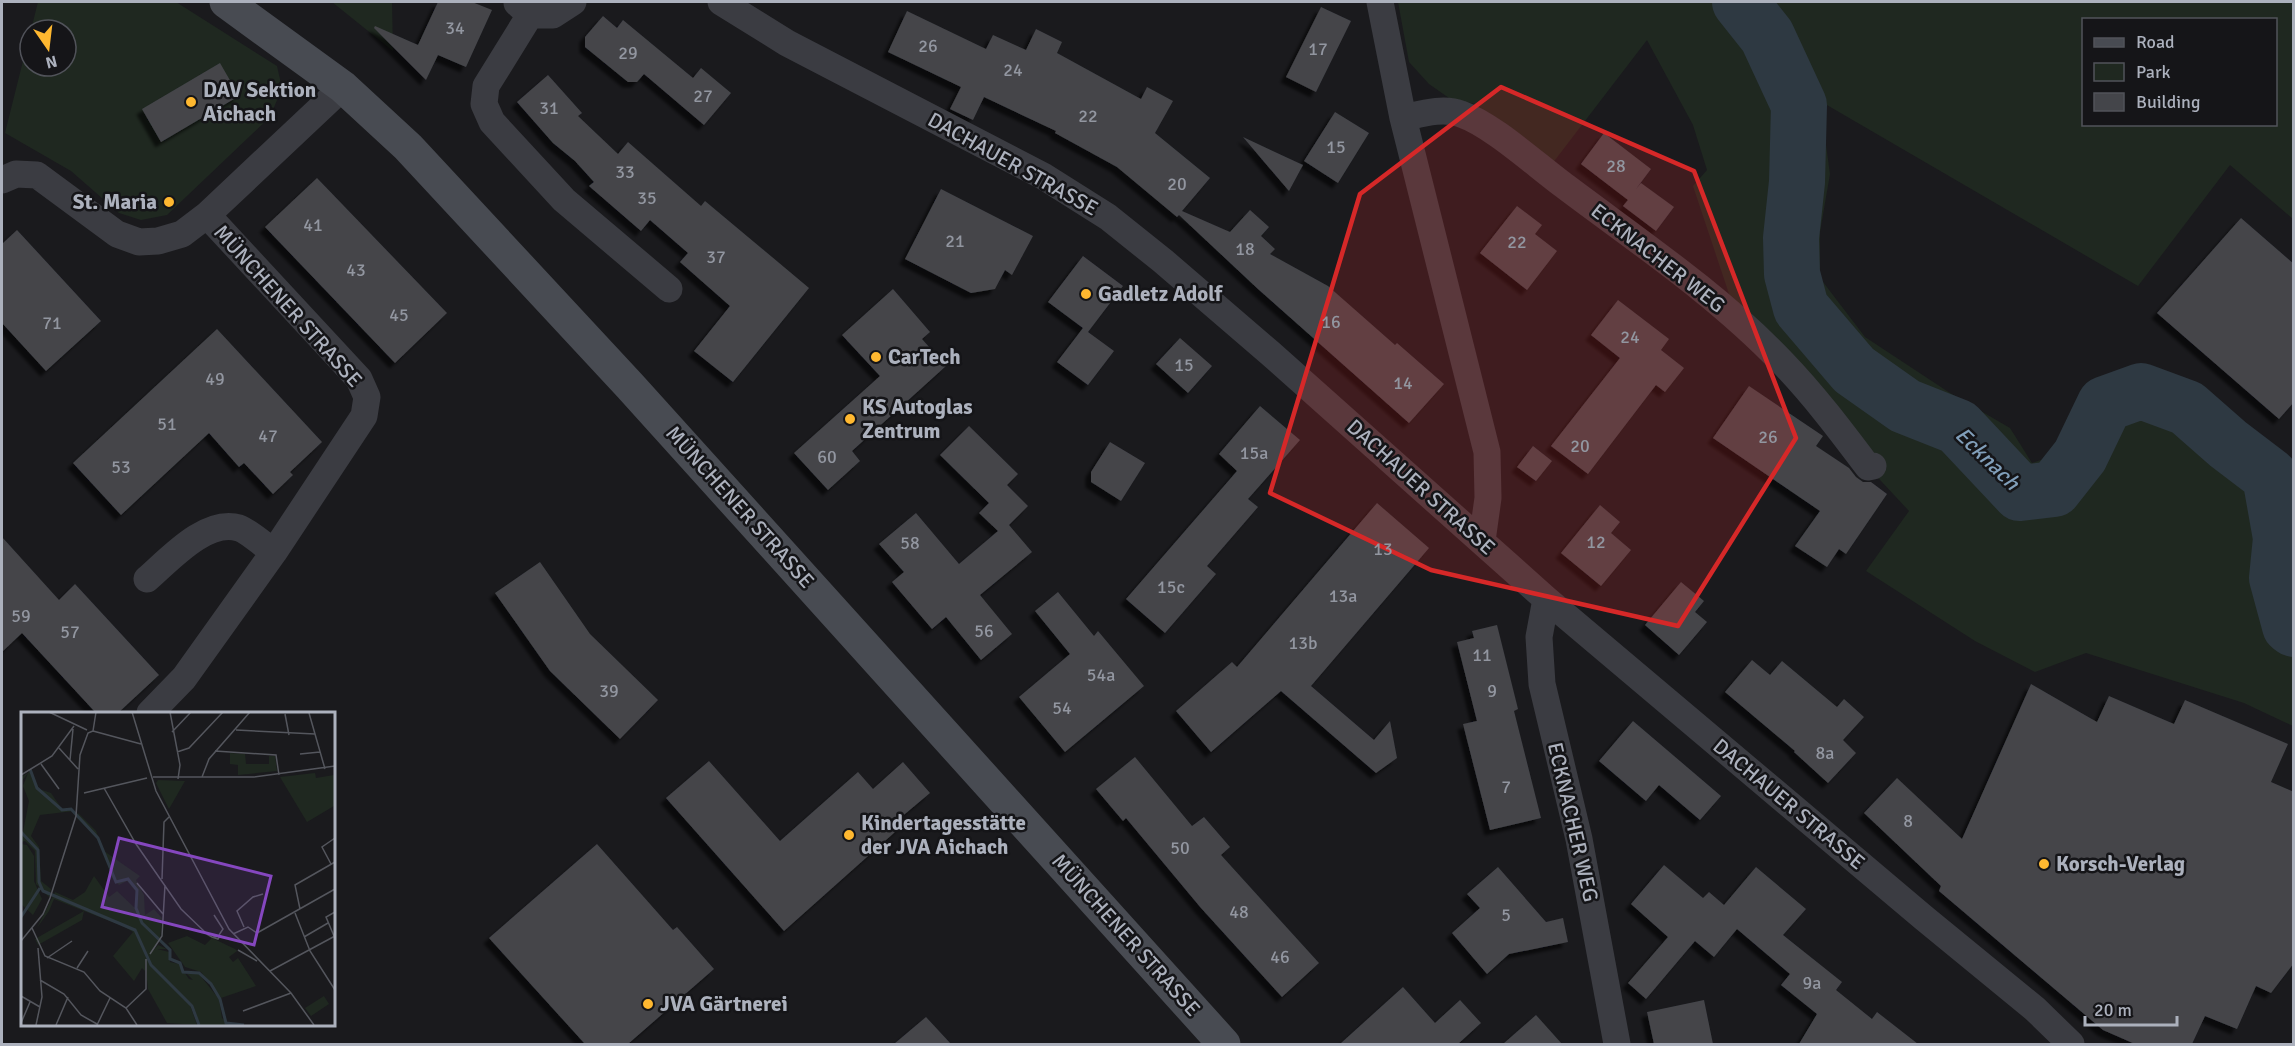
<svg xmlns="http://www.w3.org/2000/svg" width="2295" height="1046" font-family="Signika,sans-serif">
<defs>
<filter id="shadow"><feDropShadow dx="-5.5" dy="5.5" stdDeviation="1.5" flood-color="#0009"/></filter>
</defs>
<rect width="100%" height="100%" fill="#1a1a1d"/>
<path fill="#1f2820" fill-rule="evenodd" d="M38,2H176L277,66L282,88L270,117L167,215L141,220L119,213L71,171L5,133L30,33V66H66V30H31Z
M332,2H392L393,51Z
M1398,2H2293V219L2230,165L2138,286L1820,101L1830,174L1820,232V278L1865,337L1950,393L2010,428L2032,463L2058,454L2085,397L2127,370L2225,416L2288,467L2294,475L2293,726L2244,703L2086,653L2035,672L1975,641L1866,571L1909,511L1868,467L1737,318L1693,186L1707,170L1693,125L1647,40L1552,164L1475,104L1449,98L1429,84L1409,62ZM2084,20H2276V124H2084Z"/>
<g fill="none" stroke-linecap="round" stroke-linejoin="round">
<path stroke="#2e3942" stroke-width="56" d="M1740,2L1767,36L1799,105L1797,182L1791,238L1792,274L1801,308L1854,370L1905,406L1958,427L2020,493L2054,489L2080,456L2105,404L2141,391L2187,408L2228,444L2270,476L2281,538L2277,578L2290,626L2294,629"/>
</g>
<path fill="#44454a" filter="url(#shadow)" d="M438,2H472L492,10L466,67L438,55L426,80L374,28L375,26L418,45Z
M1321,7L1351,21L1316,92L1286,77Z
M907,11L986,49L993,35L1026,50L1036,29L1062,42L1057,53L1141,99L1147,87L1173,101L1155,133L1210,178L1182,211L1230,232L1250,210L1269,227L1261,236L1275,249L1270,254L1328,286L1395,345L1397,343L1444,384L1409,423L1258,289L1179,215L1177,217L1117,167L1055,133L1056,131L984,97L973,120L950,109L961,87L888,52Z
M603,16L617,28L623,20L693,78L701,68L731,93L704,125L644,74L637,82H628L585,47V37Z
M220,63L239,96L161,142L142,109Z
M548,75L582,113L578,116L618,154L628,142L701,206L705,201L809,288L733,382L694,351L730,306L680,262L688,253L650,220L641,231L589,186L594,182L575,161L553,143L517,102Z
M1335,112L1369,133L1338,183L1304,161Z
M1604,133L1651,169L1636,189L1641,183L1674,207L1656,231L1623,206L1628,200L1581,164Z
M1243,137L1303,165L1289,191Z
M317,178L447,313L395,363L265,227Z
M941,189L1033,236L1012,275L1005,270L995,289L971,293L905,259Z
M1517,206L1542,225L1535,234L1557,251L1527,290L1480,253Z
M2241,218L2294,264V402L2279,419L2157,313Z
M17,230L101,321L46,371L2,323V244Z
M1083,256L1123,286L1088,332L1114,351L1088,385L1057,362L1083,328L1048,302Z
M893,289L930,332L922,339L946,366L852,451L860,461L828,490L794,453L880,376L842,335Z
M1618,300L1669,339L1661,350L1684,368L1665,392L1656,385L1588,474L1551,446L1620,358L1591,335Z
M217,329L322,442L290,472L293,475L273,494L244,463L239,467L209,433L121,515L73,463Z
M1180,338L1212,366L1188,393L1156,364Z
M1749,386L1823,436L1816,446L1849,468L1856,477L1863,482H1871L1887,494L1846,554L1839,549L1827,567L1795,546L1820,511L1713,438Z
M1260,406L1300,440L1248,499L1258,507L1207,566L1216,574L1165,633L1126,599L1237,471L1219,454Z
M969,426L1018,474L1007,485L1028,506L1009,525L1032,552L980,595L1012,634L981,660L946,617L932,629L892,582L904,572L879,544L916,513L959,564L998,531L979,513L989,503L940,455Z
M1110,442L1145,463L1121,501L1091,482V472Z
M1533,446L1552,461L1536,481L1517,467Z
M1377,503L1429,548L1311,686L1374,740L1390,721L1397,758L1376,773L1281,691L1211,752L1176,711L1232,662L1237,667Z
M1600,505L1620,522L1611,533L1631,550L1601,586L1561,553Z
M2,537L59,600L75,584L159,675L118,713H96L22,633L2,652Z
M540,562L590,634L658,700L620,739L550,671L495,593Z
M1681,582L1704,601L1695,612L1707,622L1679,655L1645,625Z
M1058,592L1094,636L1098,631L1144,686L1065,752L1019,697L1070,654L1035,611Z
M1497,625L1518,709L1514,711L1541,818L1490,830L1463,724L1477,721L1457,642L1474,638L1472,631Z
M1752,660L1770,675L1782,661L1837,707L1844,699L1864,717L1843,740L1856,753L1828,783L1794,752L1795,751L1725,692Z
M2031,684L2097,722L2109,696L2174,724L2185,700L2288,744L2271,782L2294,792V963L2271,993L2256,986L2237,1029L2205,1016L2192,1044H2135L2103,1030L1939,891L1941,886L1864,813L1897,778L1962,839Z
M1633,721L1721,796L1700,820L1659,785L1646,801L1599,761Z
M1135,757L1192,826L1204,817L1230,847L1221,855L1319,963L1282,997L1201,908L1126,818L1123,821L1096,789Z
M709,761L780,841L858,772L873,789L903,762L930,793L899,819L904,824L784,931L666,798Z
M597,844L673,930L677,927L714,969L628,1044H585L489,938Z
M1664,865L1703,898L1709,892L1724,905L1756,867L1806,909L1783,935L1842,982L1836,990L1872,1019L1877,1012L1918,1044H1799L1817,1014L1781,985L1790,974L1737,929L1714,957L1695,941L1646,999L1628,983L1668,937L1631,904Z
M1498,867L1546,922L1563,918L1568,942L1509,954L1487,974L1452,933L1480,908L1467,894Z
M1403,987L1435,1023L1460,1000L1481,1023L1458,1044H1340Z
M1704,1000L1713,1044H1654L1647,1012Z
M1536,1015L1562,1044H1503Z
M926,1017L951,1044H894Z"/>
<g fill="none" stroke-linecap="round" stroke-linejoin="round">
<path stroke="#3b3c42" stroke-width="27" d="M721,2L787,43L1043,176L1108,217L1163,261L1270,353L1546,599L1924,918L2035,1009L2071,1044
M1380,2L1403,118L1487,452L1488,498L1482,541
M517,3L530,15H553L573,2
M530,15L486,86L484,104L492,122L564,200L669,289
M1403,118C1421,114 1443,107 1461,114C1493,125 1537,166 1566,187C1639,242 1718,295 1782,362C1813,394 1841,431 1868,467L1873,466
M2,180L16,174L37,175L117,234L139,242L158,241L182,234L207,215L343,87
M147,579C169,560 206,518 239,528C248,531 265,546 274,552
M1546,599L1539,637L1542,684L1579,839L1617,1044
M150,713L184,678L274,552L364,416L367,397L359,379L207,215"/>
<path stroke="#484b52" stroke-width="33" d="M226,2L343,87L408,147L630,386L1224,1044"/>
</g>
<path fill="#d62828" fill-opacity="0.2" stroke="#d62828" stroke-width="4.5" stroke-linejoin="round" d="M1501,87L1694,171L1796,438L1678,626L1431,570L1270,493L1360,194Z"/>
<g fill="#ffb830" stroke="#151518" stroke-width="2">
<circle cx="191" cy="102" r="6"/>
<circle cx="169" cy="202" r="6"/>
<circle cx="1086" cy="294" r="6"/>
<circle cx="876" cy="357" r="6"/>
<circle cx="850" cy="419" r="6"/>
<circle cx="849" cy="835" r="6"/>
<circle cx="2044" cy="864" r="6"/>
<circle cx="648" cy="1004" r="6"/>
</g>
<g text-anchor="middle" stroke-width="5" stroke-linejoin="round" paint-order="stroke">
<g font-size="18" fill="#9296a0">
<text x="455" y="34">34</text>
<text x="928" y="52">26</text>
<text x="1318" y="55">17</text>
<text x="628" y="59">29</text>
<text x="1013" y="76">24</text>
<text x="703" y="102">27</text>
<text x="549" y="114">31</text>
<text x="1088" y="122">22</text>
<text x="1336" y="153">15</text>
<text x="1616" y="172">28</text>
<text x="625" y="178">33</text>
<text x="1177" y="190">20</text>
<text x="647" y="204">35</text>
<text x="313" y="231">41</text>
<text x="955" y="247">21</text>
<text x="1517" y="248">22</text>
<text x="1245" y="255">18</text>
<text x="716" y="263">37</text>
<text x="356" y="276">43</text>
<text x="399" y="321">45</text>
<text x="1331" y="328">16</text>
<text x="52" y="329">71</text>
<text x="1630" y="343">24</text>
<text x="1184" y="371">15</text>
<text x="215" y="385">49</text>
<text x="1403" y="389">14</text>
<text x="167" y="430">51</text>
<text x="268" y="442">47</text>
<text x="1768" y="443">26</text>
<text x="1580" y="452">20</text>
<text x="1254" y="459">15a</text>
<text x="827" y="463">60</text>
<text x="121" y="473">53</text>
<text x="1596" y="548">12</text>
<text x="910" y="549">58</text>
<text x="1383" y="555">13</text>
<text x="1171" y="593">15c</text>
<text x="1343" y="602">13a</text>
<text x="21" y="622">59</text>
<text x="984" y="637">56</text>
<text x="70" y="638">57</text>
<text x="1303" y="649">13b</text>
<text x="1482" y="661">11</text>
<text x="1101" y="681">54a</text>
<text x="609" y="697">39</text>
<text x="1492" y="697">9</text>
<text x="1062" y="714">54</text>
<text x="1825" y="759">8a</text>
<text x="1506" y="793">7</text>
<text x="1908" y="827">8</text>
<text x="1180" y="854">50</text>
<text x="1239" y="918">48</text>
<text x="1506" y="921">5</text>
<text x="1280" y="963">46</text>
<text x="1812" y="989">9a</text>
</g>
<g font-size="21" font-weight="bold" fill="#acb1bd" stroke="#151518" text-anchor="start">
<text x="203" y="97">DAV Sektion<tspan x="203" dy="24">Aichach</tspan></text>
<text x="157" y="209" text-anchor="end">St. Maria</text>
<text x="1098" y="301">Gadletz Adolf</text>
<text x="888" y="364">CarTech</text>
<text x="862" y="414">KS Autoglas<tspan x="862" dy="24">Zentrum</tspan></text>
<text x="861" y="830">Kindertagesstätte<tspan x="861" dy="24">der JVA Aichach</tspan></text>
<text x="2056" y="871">Korsch-Verlag</text>
<text x="660" y="1011">JVA Gärtnerei</text>
</g>
<g font-size="21" fill="#acb1bd" stroke="#151518">
<text transform="translate(1013 164) rotate(29)" y="7">DACHAUER STRASSE</text>
<text transform="translate(1658 258) rotate(38)" y="7">ECKNACHER WEG</text>
<text transform="translate(288 306) rotate(48)" y="7">MÜNCHENER STRASSE</text>
<text transform="translate(1421 487) rotate(42)" y="7">DACHAUER STRASSE</text>
<text transform="translate(740 507) rotate(48)" y="7">MÜNCHENER STRASSE</text>
<text transform="translate(1789 804) rotate(40)" y="7">DACHAUER STRASSE</text>
<text transform="translate(1573 822) rotate(77)" y="7">ECKNACHER WEG</text>
<text transform="translate(1126 935) rotate(48)" y="7">MÜNCHENER STRASSE</text>
</g>
<g font-size="22" font-style="italic" fill="#819fba" stroke="#151518">
<text transform="translate(1988 458) rotate(44)" y="8">Ecknach</text>
</g>
</g>
<g transform="translate(21 712)">
<rect width="314" height="314" fill="#1a1a1d"/>
<path d="M209,41L224,42L225,52H248V44H254L256,59L217,63V53L209,52ZM10,59L18,77L30,81L41,97L50,96L53,99L19,103L10,124L18,135L20,169L30,177L28,185L15,172L14,139L4,129L0,130L8,89L2,74L7,61L0,70V65ZM294,61L295,66L313,63V94L286,110L259,65ZM137,68L164,69L148,97L135,71ZM57,101L75,119L83,139L119,164L115,168L123,183L124,203L133,197L141,206L139,226L132,239L137,233L146,237H136L148,240L149,250L158,252L168,267L172,268L166,262H178L198,287L201,306L209,313H179L172,293L157,281L169,293L176,313L146,311L127,277L124,248V259L121,256L113,269L92,244L112,220L102,214L63,199L61,208L17,233L14,227L63,199L33,187L28,199L16,216L34,180L52,188L64,180L73,164L88,185L96,179L114,196L115,180L106,169L98,173L89,164L90,154L76,126L56,106ZM0,132L6,133L13,144V169L21,187L12,203L0,192ZM166,224L184,233L191,226L214,237L216,239L208,245L212,250L217,246L235,274L200,286L180,260L164,255L147,231ZM303,284L308,292L290,304L284,296Z" fill="#1f2820"/>
<path fill="none" stroke="#2e3942" stroke-width="3" d="M9,57L16,76L41,98L50,97L77,126L95,170L107,167L116,178L115,196L121,211L149,238V247L159,251L162,260L178,261L190,272L199,287L205,311L223,313M0,120L17,138L18,170L22,179L114,218L130,253L171,294L178,313M0,205L19,176"/>
<path fill="none" stroke="#54565d" stroke-width="1.5" d="M28,0L66,18M111,0L135,79L208,217L270,281L293,313M149,0L159,53L157,67M241,0H305M288,1L304,57M264,2L268,23M215,18L294,22M72,19L120,32M151,20L170,0M38,36L57,57M194,39L255,43L258,63M156,40L168,36L202,0M279,42L299,40M49,48L52,17M20,52L38,77M0,63L31,44L53,14M132,65H233L314,54M181,65L188,47L229,0M83,76L115,132L160,197L187,223L191,225L197,227L199,224L192,225M63,81L126,66M310,152L301,135L314,126M141,167L143,110L148,105M116,171L142,202M279,197L274,173L314,150M274,201L289,239L314,278M193,203L202,217L198,223M223,215L216,199L232,185L242,182M11,216L24,244L63,260L79,279L105,296L116,313M212,222L227,215L236,221L314,177M313,224L305,205L314,200M283,225L307,211M0,229L22,202L29,186L55,104L59,43L67,21L72,19L75,0M217,238L236,249M129,242L141,224L144,173M26,246L51,229M56,256L67,239M249,259L314,224M19,268L43,282L60,303L76,312M0,284L19,295M105,296L125,277V247M222,299L270,281M0,311L9,290M15,313L21,285L17,236M35,313L47,285M76,313L89,286"/>
<path fill="#8547bf" fill-opacity="0.15" stroke="#8547bf" stroke-width="3" d="M98,126L250,164L233,233L81,195Z"/>
<rect width="314" height="314" fill="none" stroke="#acb1bd" stroke-width="3"/>
</g>
<rect width="2295" height="1046" fill="none" stroke="#acb1bd" stroke-width="6"/>
<rect x="2082" y="18" width="195" height="108" fill="#151518" stroke="#51535a" stroke-width="1.5"/>
<rect x="2094" y="38" width="30" height="9" fill="#484b52" stroke="#51535a" stroke-width="1.5"/>
<text x="2136" y="48" font-size="18" fill="#acb1bd">Road</text>
<rect x="2094" y="63" width="30" height="18" fill="#1f2820" stroke="#51535a" stroke-width="1.5"/>
<text x="2136" y="78" font-size="18" fill="#acb1bd">Park</text>
<rect x="2094" y="93" width="30" height="18" fill="#44454a" stroke="#51535a" stroke-width="1.5"/>
<text x="2136" y="108" font-size="18" fill="#acb1bd">Building</text>
<g transform="translate(48 48) rotate(166)"><circle r="28" fill="#151518" stroke="#51535a" stroke-width="1.5"/>
<path d="M0-4.5L10 22L0 15L-10 22Z" fill="#ffb830"/>
<text y="-9" font-size="16" font-weight="bold" text-anchor="middle" fill="#acb1bd">N</text>
</g>
<path d="M2085 1016v9h92v-9" fill="none" stroke="#acb1bd" stroke-width="3"/>
<text x="2094" y="1016" font-size="18" fill="#acb1bd" stroke="#151518" stroke-width="4.5" paint-order="stroke">20 m</text>
</svg>
